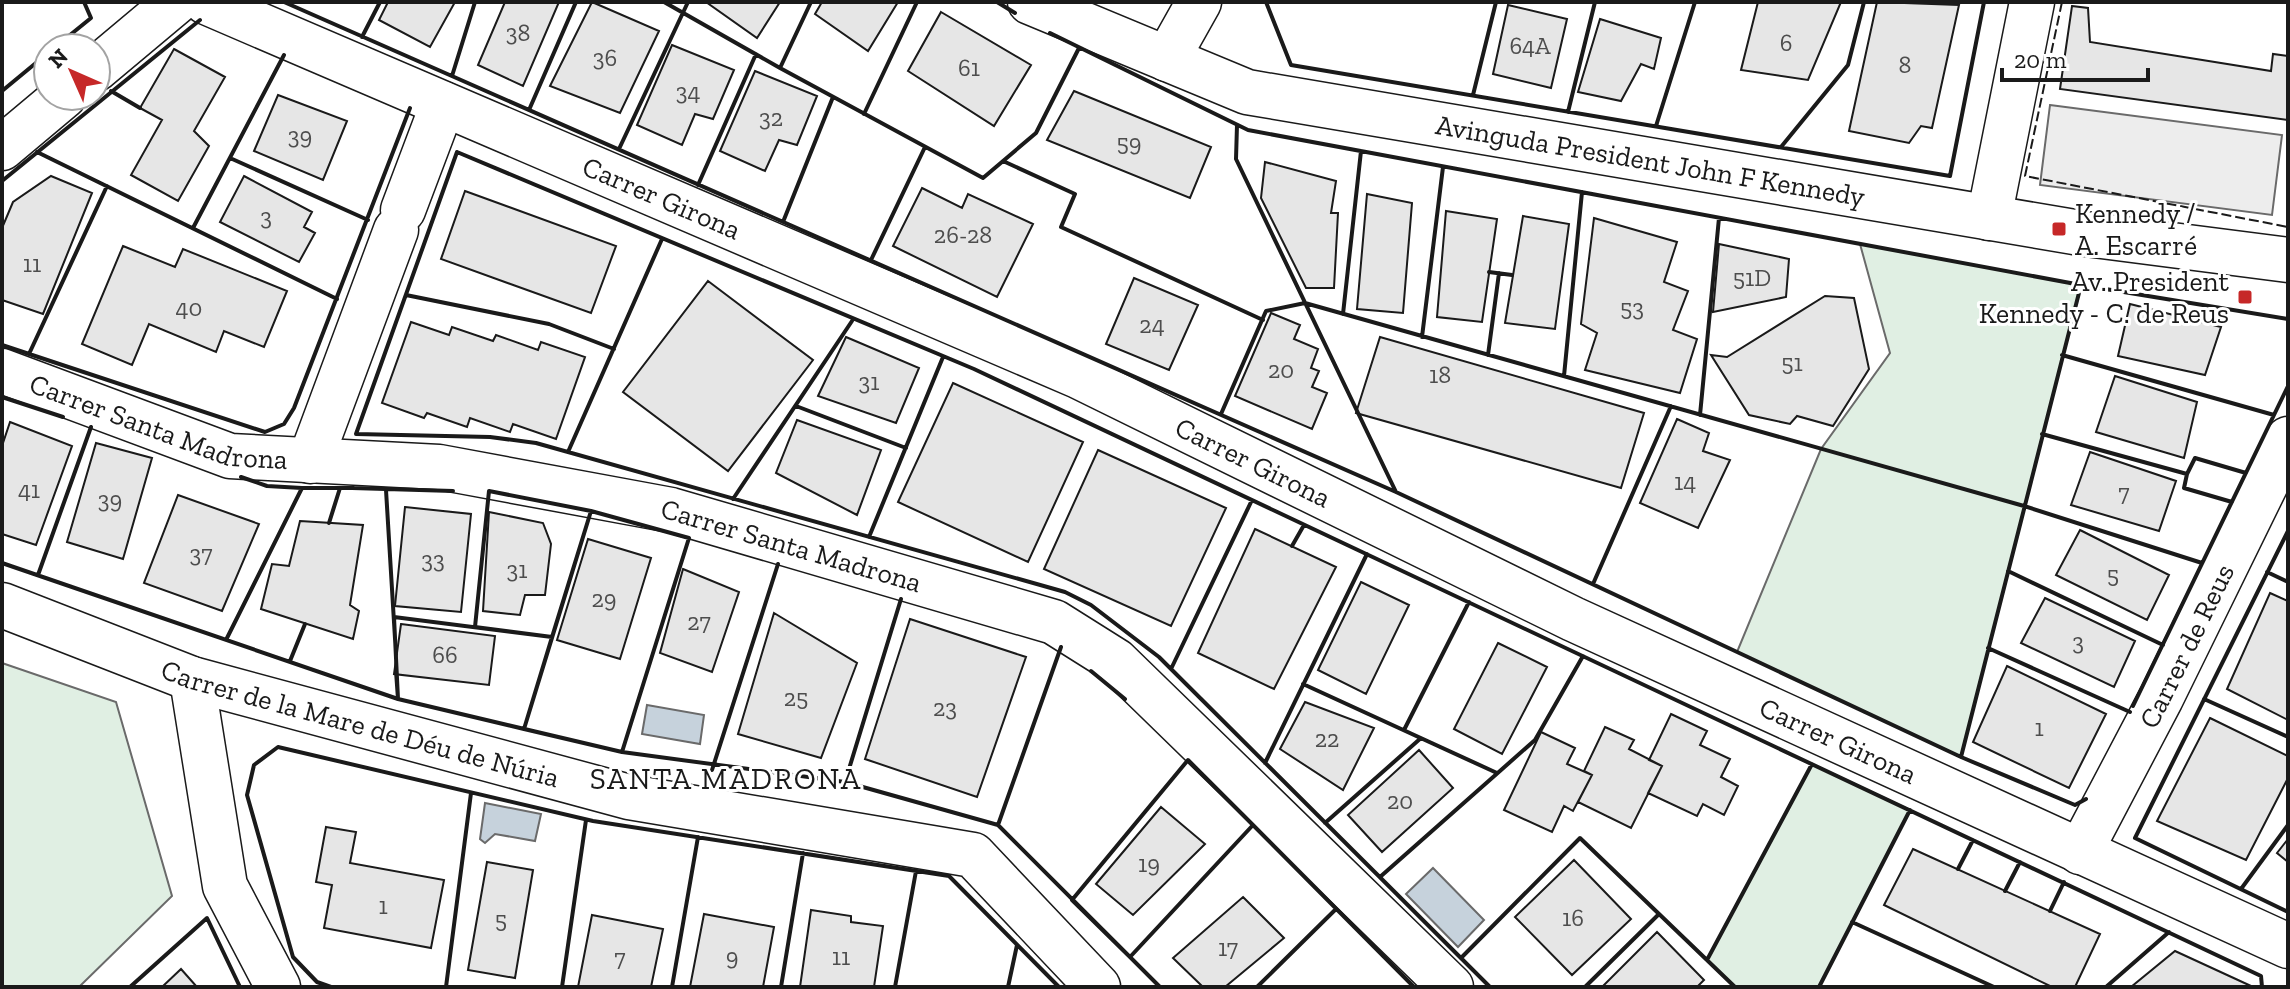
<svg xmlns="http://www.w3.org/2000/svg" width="2290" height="989" font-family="'Zilla Slab',serif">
<rect width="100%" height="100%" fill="#fff"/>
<path fill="#e0efe3" stroke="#6a6a6a" stroke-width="2" d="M1860,244L2081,285L1961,757L1737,652L1821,449L1890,353Z
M2,663L116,702L172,896L79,987H2Z
M1812,764L1910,810L1819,987H1735L1707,960Z"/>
<path fill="#ededed" stroke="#6a6a6a" stroke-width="2" d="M2050,105L2282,135L2272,215L2040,185Z"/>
<path fill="#c6d2dc" stroke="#6a6a6a" stroke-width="2" d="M647,705L704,715L700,744L642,734Z
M485,803L541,814L535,841L495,834L485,843L480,839Z
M1433,868L1484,920L1458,947L1406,894Z"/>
<path fill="#e6e6e6" stroke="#1a1a1a" stroke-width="2" d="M388,2H455L430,47L379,20Z
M505,2H559L523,86L478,65Z
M592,2L659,31L620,113L550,86Z
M706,2H780L757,38Z
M822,2H898L868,51L815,14Z
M1758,2H1841L1808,80L1741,70Z
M1877,2L1959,5L1932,128L1921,126L1909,143L1849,131Z
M1508,5L1567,19L1551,88L1493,74Z
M2072,6L2088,8L2090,42L2271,71L2273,54L2288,56V120L2060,89Z
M941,12L1031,65L994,126L908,71Z
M1600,19L1661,38L1654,69L1641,64L1621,101L1578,92Z
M672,45L734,70L713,119L695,114L682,145L637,125Z
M174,49L225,77L194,131L209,146L178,201L131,175L162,120L140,108Z
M755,71L817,96L797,145L779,140L765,171L720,151Z
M1074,91L1211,147L1190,198L1047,140Z
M278,95L347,121L323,180L254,151Z
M1265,162L1336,181L1331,213H1338L1334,288H1306L1261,198Z
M51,176L92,193L43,314L2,300V228L13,202Z
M244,176L312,212L304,227L315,233L299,262L220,222Z
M922,188L962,208L968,194L1033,224L997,297L893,246Z
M465,191L616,246L591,313L441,259Z
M1367,194L1412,203L1403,313L1357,309Z
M1446,211L1497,219L1482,322L1437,317Z
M1523,216L1569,224L1555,329L1505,323Z
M1594,218L1677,242L1664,282L1688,291L1673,330L1697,339L1680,393L1585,370L1597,333L1581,324Z
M1719,244L1789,259L1786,297L1713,312Z
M123,246L175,267L183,249L287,291L264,347L224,331L216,352L149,324L132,365L82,344Z
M1134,278L1198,305L1169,370L1106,344Z
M708,281L813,360L728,471L623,392Z
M1825,296L1854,298L1869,369L1833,426L1797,416L1790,424L1749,415L1711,355L1727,357Z
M2130,304L2221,327L2205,375L2118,356Z
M1271,313L1300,325L1294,339L1318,349L1311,368L1319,371L1312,387L1327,393L1312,429L1235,396Z
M411,322L449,335L452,327L493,341L496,335L538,350L541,342L585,357L556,439L513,424L510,432L470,418L467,427L427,413L424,418L382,403Z
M846,337L919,368L896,423L818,396Z
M1380,337L1644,413L1621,488L1356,413Z
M2115,376L2197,402L2184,458L2096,432Z
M953,383L1083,442L1028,562L898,502Z
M1677,419L1709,433L1703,451L1730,460L1698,528L1640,503Z
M797,420L881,450L857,515L776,473Z
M10,422L72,446L36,545L2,534V446Z
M96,443L152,458L123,559L67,542Z
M1098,450L1226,508L1171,626L1044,569Z
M2090,452L2176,481L2159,531L2071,505Z
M178,495L259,524L222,611L144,583Z
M405,507L471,514L461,612L395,606Z
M489,512L543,523L551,544L545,595H525L520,615L483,611Z
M300,521L363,525L350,605L359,611L353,639L261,609L272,564L289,566Z
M1255,529L1336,567L1274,689L1198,653Z
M2080,530L2169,575L2147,620L2056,575Z
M588,539L651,558L620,659L557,640Z
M683,569L739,592L712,672L660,653Z
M1361,582L1409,605L1366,694L1318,670Z
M2270,593L2288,601V720L2227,689Z
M2045,598L2135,641L2114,687L2021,643Z
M774,613L857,663L821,758L738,734Z
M910,619L1026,657L977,797L865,759Z
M401,624L495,636L489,685L394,674Z
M1498,643L1547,667L1502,754L1454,729Z
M2007,666L2106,714L2069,788L1973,742Z
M1305,702L1374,728L1343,790L1280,749Z
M1671,714L1707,731L1700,745L1730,759L1721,777L1738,786L1724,815L1703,804L1697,816L1648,793L1662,766L1649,760Z
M2210,718L2288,756V778L2246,860L2157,821Z
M1605,727L1634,740L1629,749L1662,766L1631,828L1578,802L1592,775L1584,771Z
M1541,732L1575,748L1567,764L1592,775L1573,811L1564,806L1552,832L1504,810Z
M1419,750L1453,788L1382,852L1348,815Z
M1161,807L1205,844L1133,915L1096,884Z
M326,827L356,832L350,863L444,880L431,948L324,928L332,885L316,882Z
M2288,839V862L2277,853Z
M1913,849L2100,934L2075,987H2052L1884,905Z
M1574,860L1631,919L1572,975L1515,917Z
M487,862L533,870L515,978L468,970Z
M1243,897L1284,938L1225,987H1203L1173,958Z
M811,910L851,916V922L883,926L874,987H800Z
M704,914L774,927L763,987H690Z
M592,915L663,929L651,987H578Z
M1657,932L1704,980L1697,987H1602Z
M2175,951L2251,986L2131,987Z
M181,969L197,987H162Z"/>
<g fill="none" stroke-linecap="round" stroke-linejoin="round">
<defs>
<g id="minor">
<path id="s1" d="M206,2L1078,376L1573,619L2288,946"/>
<path id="s2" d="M1030,2L1247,92L2086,234L2288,260"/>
<path d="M1167,59L1199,2"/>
<path d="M96,69L176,2"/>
<path d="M2,148L64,96"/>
<path d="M403,210L443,104"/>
<path d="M1989,218L2032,2"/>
<path id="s3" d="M2,371L230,456L439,467L671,510L1054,622L1116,661L1451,987"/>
<path d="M310,461L396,230"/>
<path id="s4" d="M2,605L192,679L629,797L973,855L1098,987"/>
<path d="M192,679L225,886L278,987"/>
<path id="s5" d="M2080,852L2161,698L2288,439"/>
</g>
</defs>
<use href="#minor" stroke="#1a1a1a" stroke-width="47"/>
<use href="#minor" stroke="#fff" stroke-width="44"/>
<path stroke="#1a1a1a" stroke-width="2" stroke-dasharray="10 4" stroke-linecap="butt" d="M2062,2L2025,176L2288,227"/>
<path stroke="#1a1a1a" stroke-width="4" d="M284,2L1396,492L1961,757L2075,805L2086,799
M664,2L780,68L811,2
M997,2L1015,13
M1266,2L1291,65L1950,176L1984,2
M1050,33L1248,130L2081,285
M362,37L380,2
M54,48L91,18L84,2
M780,68L983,178L1036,133L1079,48
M452,76L475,2
M2,91L48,53
M111,91L140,108
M1473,95L1496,2
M529,110L576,2
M1568,112L1595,2
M864,114L917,2
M1237,125L1236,159L1396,492
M1656,126L1695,2
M1781,147L1848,65L1864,2
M619,149L688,2
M37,152L337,299
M230,158L368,220
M1003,161L1075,194L1061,227L1263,320
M2,181L200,20
M698,185L756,54
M783,222L833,97
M193,228L284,55
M871,260L925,147
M1489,272L1512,275
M406,295L549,324L614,349
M1343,314L1361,151
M1422,337L1443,167
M2,345L265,432L284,424L294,408L410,108
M29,354L107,186
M1488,355L1499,273
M2062,355L2274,415
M1564,376L1582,192
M2,397L63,417
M796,406L906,448
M1221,414L1266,311L1305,303L2024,506L2202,563
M1700,415L1719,218
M2042,434L2187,474L2195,458L2246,473
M568,452L662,239
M2187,474L2184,488L2232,502
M241,477L267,486L302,488
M352,488L453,491
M386,490L396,655
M489,491L591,511L552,637L475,627Z
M733,499L852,321
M591,511L689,538L622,752L524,729Z
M329,523L340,488
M2288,531L2135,838L2288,912
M869,537L943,357
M1292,546L1304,525
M2,563L398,699L396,671
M2008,571L2163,645
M2267,572L2288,582
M38,575L91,427
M1593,584L1671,406
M394,617L552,637L524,729L398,699Z
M227,638L302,488H354
M1988,648L2130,712
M290,661L305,624
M1171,669L1252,500
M1091,671L1125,699
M1303,684L1497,773
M398,699L622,752L845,782L998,825L1160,987
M2204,699L2288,737
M2133,706L2288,386
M1404,730L1469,602
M1961,757L2081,285L2288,319
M1188,760L1253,825L1130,957L1072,900Z
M1265,763L1367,554
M712,770L778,564
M845,782L901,599
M1242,814L1414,987
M1325,823L1421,738
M998,825L1061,647
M1958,869L1973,840
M1380,877L1535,740L1583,656
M2241,889L2288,825
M2005,891L2020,862
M2050,911L2064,882
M1852,922L1994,987
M1461,958L1580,838L1735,987
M1707,960L1812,764
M130,987L207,918L240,987
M331,987L317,982L293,957L247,795L254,765L278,747L593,821L949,876L1059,987
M446,987L471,793
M562,987L586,820
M672,987L698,837
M781,987L803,853
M895,987L916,871
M1008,987L1017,945
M1257,987L1336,909
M1490,987L1159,657L1091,605L1065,592L536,443L490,437L356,434L457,152L974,369L2261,976L2262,987
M1585,987L1659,914
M1819,987L1910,810
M2106,987L2169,932"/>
</g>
<g fill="#c62828" stroke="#fff" stroke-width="3">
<rect x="2051" y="221" width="16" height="16" rx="4"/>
<rect x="2237" y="289" width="16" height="16" rx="4"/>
</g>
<g text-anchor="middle" stroke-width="6" stroke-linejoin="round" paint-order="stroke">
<g font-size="24" fill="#4d4d4d">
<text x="518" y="41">38</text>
<text x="1786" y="51">6</text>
<text x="1530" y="54">64A</text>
<text x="605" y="66">36</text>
<text x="1905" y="73">8</text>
<text x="969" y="76">61</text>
<text x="688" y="100">34</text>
<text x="771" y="126">32</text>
<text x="300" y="144">39</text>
<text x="1129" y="151">59</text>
<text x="266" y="225">3</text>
<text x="963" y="243">26-28</text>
<text x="32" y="272">11</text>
<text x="1752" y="286">51D</text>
<text x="189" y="316">40</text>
<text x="1632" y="316">53</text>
<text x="1152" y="333">24</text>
<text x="1792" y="371">51</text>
<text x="1281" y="378">20</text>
<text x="1440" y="383">18</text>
<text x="869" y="390">31</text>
<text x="1685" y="490">14</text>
<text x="29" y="498">41</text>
<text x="2124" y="501">7</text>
<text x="110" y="508">39</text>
<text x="201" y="562">37</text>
<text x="433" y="568">33</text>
<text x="517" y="578">31</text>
<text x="2113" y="583">5</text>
<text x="604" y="607">29</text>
<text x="699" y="630">27</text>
<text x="2078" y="650">3</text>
<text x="445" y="663">66</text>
<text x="796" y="706">25</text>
<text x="945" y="716">23</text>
<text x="2039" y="736">1</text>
<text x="1327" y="747">22</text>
<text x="1400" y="809">20</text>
<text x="1149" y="872">19</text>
<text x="383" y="914">1</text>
<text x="1573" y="926">16</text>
<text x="501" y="928">5</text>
<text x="1228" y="956">17</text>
<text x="732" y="965">9</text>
<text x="841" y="965">11</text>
<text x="620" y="966">7</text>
</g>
<g font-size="28" fill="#1a1a1a" stroke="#fff">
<text dy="10" stroke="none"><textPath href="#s2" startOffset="644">Avinguda President John F Kennedy</textPath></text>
<text dy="10" stroke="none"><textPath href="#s1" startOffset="496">Carrer Girona</textPath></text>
<text dy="10" stroke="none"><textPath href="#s3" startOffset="166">Carrer Santa Madrona</textPath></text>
<text dy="10" stroke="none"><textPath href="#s1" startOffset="1144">Carrer Girona</textPath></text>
<text dy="10" stroke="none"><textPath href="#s3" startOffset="814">Carrer Santa Madrona</textPath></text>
<text dy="10" stroke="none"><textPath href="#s5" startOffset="232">Carrer de Reus</textPath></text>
<text dy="10" stroke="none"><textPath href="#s4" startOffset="378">Carrer de la Mare de Déu de Núria</textPath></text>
<text dy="10" stroke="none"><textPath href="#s1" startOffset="1792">Carrer Girona</textPath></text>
</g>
<g font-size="28" fill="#1a1a1a" stroke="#fff" text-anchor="start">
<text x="2075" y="223">Kennedy /<tspan x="2075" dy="32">A. Escarré</tspan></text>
<text x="2229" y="291" text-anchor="end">Av. President<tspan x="2229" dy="32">Kennedy - C. de Reus</tspan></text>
</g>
<g font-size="30" letter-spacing="2" fill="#1a1a1a" stroke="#fff">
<text x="726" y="789">SANTA MADRONA</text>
</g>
</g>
<rect width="2290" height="989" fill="none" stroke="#1a1a1a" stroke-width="8"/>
<g transform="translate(72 72) rotate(315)"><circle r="38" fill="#ffffff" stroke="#a3a3a3" stroke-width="2"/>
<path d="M0-6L14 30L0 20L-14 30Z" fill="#c62828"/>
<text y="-12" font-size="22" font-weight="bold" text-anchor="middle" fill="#1a1a1a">N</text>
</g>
<path d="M2002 68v12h146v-12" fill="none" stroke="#1a1a1a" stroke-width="4"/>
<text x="2014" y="68" font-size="24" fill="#1a1a1a" stroke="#ffffff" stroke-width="6" paint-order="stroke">20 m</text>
</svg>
